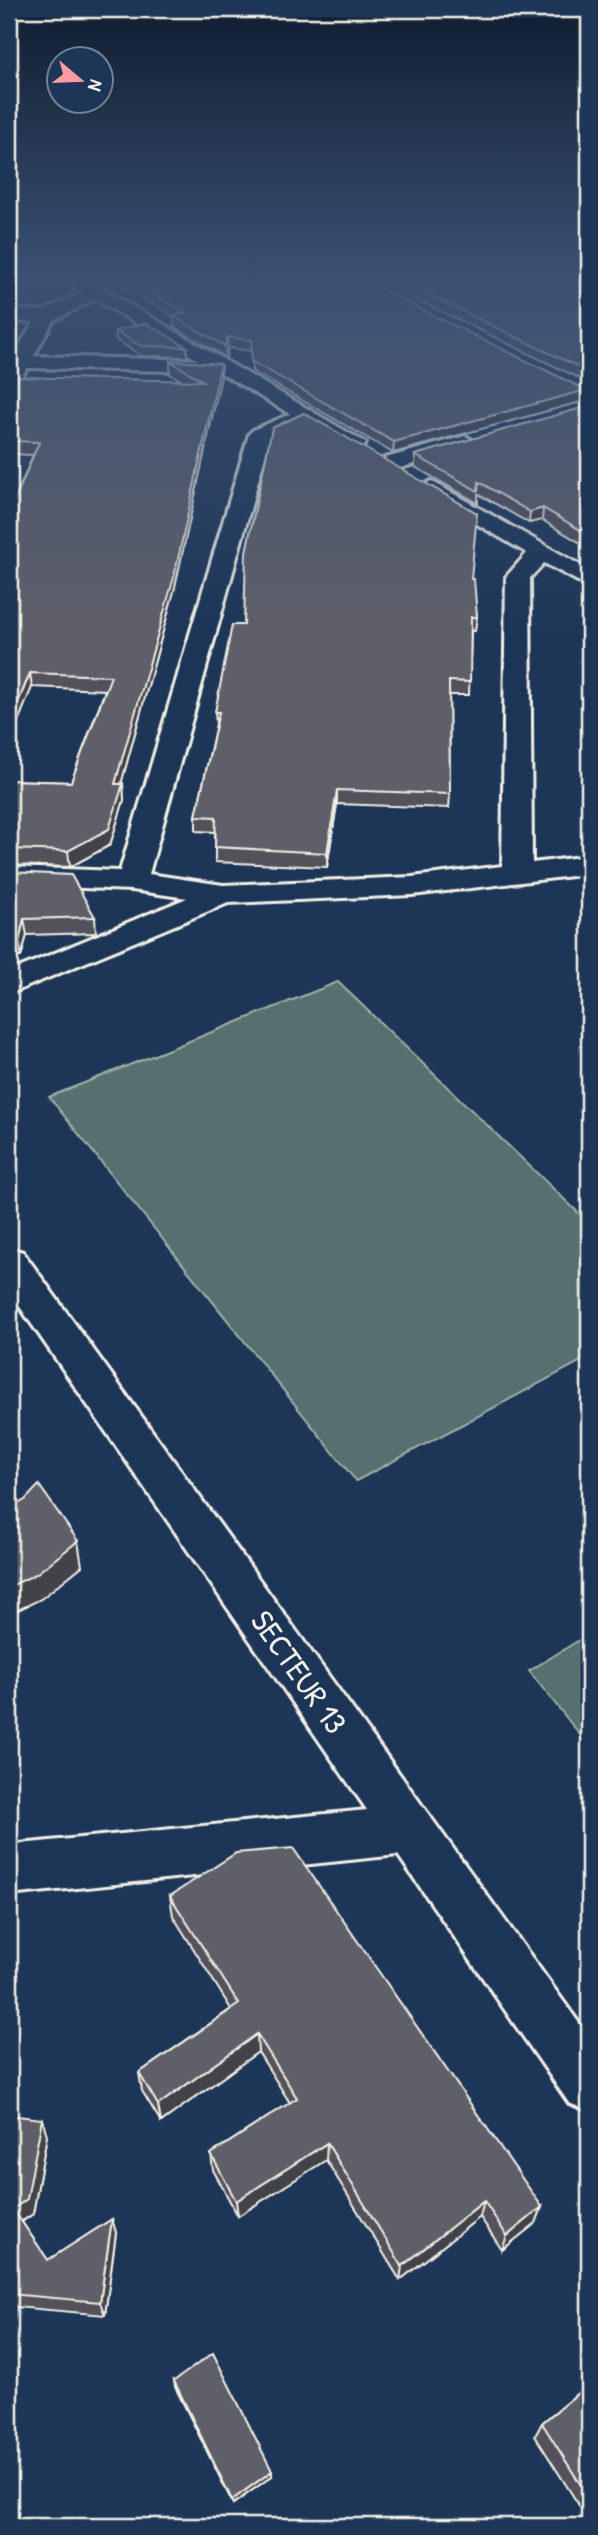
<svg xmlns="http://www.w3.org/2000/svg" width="598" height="2535" font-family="'Patrick Hand',sans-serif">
<rect width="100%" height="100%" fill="#1d3557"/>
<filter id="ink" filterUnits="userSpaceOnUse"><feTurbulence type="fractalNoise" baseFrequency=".0143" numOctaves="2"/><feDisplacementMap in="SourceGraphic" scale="14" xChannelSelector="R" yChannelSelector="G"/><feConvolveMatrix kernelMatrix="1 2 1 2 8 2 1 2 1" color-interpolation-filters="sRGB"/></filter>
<g filter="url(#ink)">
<path fill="#54706e" stroke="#a4b0ab" stroke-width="2" d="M338,982L589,1223V1357L356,1481L49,1097Z
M589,1634V1746L529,1671Z"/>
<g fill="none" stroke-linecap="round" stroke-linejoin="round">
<defs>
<path id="minor" d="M64,279H86L366,443L363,448H347L304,422L270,438L149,874L223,885L412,877L502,866L506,577L527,553L423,493L420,488L431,481L589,570V587L544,563L530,578L532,863L589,856V874L412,895L228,903L9,994V972L187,898L132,890L9,885V867L120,871L249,434L253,430L290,414L219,372L27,368L17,385L9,387V362L34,322L9,321V309L43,311L82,292ZM95,299L198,360L34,356L53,321Z
M465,436L476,442L473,447L390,471L379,464L382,459Z
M9,1248L23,1252L589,2037V2111L569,2103L398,1855L9,1895V1845L367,1810L9,1291Z"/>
</defs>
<use href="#minor" stroke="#f4f1e8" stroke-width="6"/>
<use href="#minor" fill="#1d3557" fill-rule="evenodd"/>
</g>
<path fill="#52515a" stroke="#f4f1e8" stroke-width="2" d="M110,279H359L584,401L393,453L252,371V351L228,348L226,357L174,327L173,316Z
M374,279H589V383Z
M115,331L187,347V357L142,356L116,340Z
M170,361L221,364V377L174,591L121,784H123L124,800L110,845L70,867L9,865V780L71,782L105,690L32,687L9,744V514L33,455L9,454V377L182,381L170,374Z
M589,406V548L542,520L529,523L478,494V503L415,467V455Z
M472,579L477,617L475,631H471L469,695H449L450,794L449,808L337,804L327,867L215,862V832L196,831V816L216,724L215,712L244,625Z
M9,872L95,917L96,933L27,935L21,957H9Z
M170,1896L542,2207L536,2223L502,2250L480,2217L400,2280L326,2160L238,2216L213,2170L211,2154L290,2103L258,2052L161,2122L142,2091L139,2073L231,2009L173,1916Z
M9,2115L47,2135L33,2214L22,2222L48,2260L112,2219L116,2233L105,2315L16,2307L9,2351Z
M174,2381L272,2476L233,2504L175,2387Z
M589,2384V2521L535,2436L542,2423Z"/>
<path fill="#42424a" stroke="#f4f1e8" stroke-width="2" d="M227,337L228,348L226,357L225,346Z
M221,364V377L174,591L117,799L115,784Z
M586,390L584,401L393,453L394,442Z
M543,508L542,520L529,523L530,512Z
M30,673L32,687L9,744V724Z
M123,784L124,800L110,845L70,867L68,851Z
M337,790V804L327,867V853Z
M24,919L27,935L21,957L19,941Z
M78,1541L82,1566L41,1599L18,1610L9,1613V1587Z
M257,2034L258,2052L161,2122L158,2105Z
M42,2119L47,2135L33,2214L19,2223L13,2209Z
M327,2143L326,2160L238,2216L236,2201Z
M484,2201L480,2217L400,2280L402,2266Z
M542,2207L536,2223L502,2250L507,2236Z
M112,2219L116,2233L105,2315L100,2302Z
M9,2294L16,2307L9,2351Z
M272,2471V2476L233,2504L232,2500Z"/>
<path fill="#5f5e69" stroke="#f4f1e8" stroke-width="2" d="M127,279H359L586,390L394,442L251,361L252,340L227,337L225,346L173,316L186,313Z
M395,279H589V372Z
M146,323L187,347L141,346L115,331Z
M170,361L221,364L174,577L115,784H123L109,829L68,851L9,849V780L71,782L111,676L30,673L9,724V514L39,442L9,441V377L203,381Z
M589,406V535L543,508L530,512L479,482L478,491L415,455Z
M304,413L477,513L471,579H474L477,617H471L470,682L449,681L450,794L337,790L327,853L215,847L216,817L196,816L219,712H215L232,625H244L246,552L272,428Z
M9,872L71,875L95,917L24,919L19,941H9Z
M39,1485L78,1541L36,1574L9,1587V1509L25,1500Z
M293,1848L542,2207L507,2236L484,2201L402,2266L327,2143L236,2201L211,2154L297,2098L257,2034L158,2105L139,2073L239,2004L170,1896L236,1853Z
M9,2115L42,2119L27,2199L13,2209L48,2260L112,2219L100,2302L9,2294V2298Z
M213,2353L272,2471L232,2500L174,2381Z
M589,2384V2498L542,2423Z"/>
</g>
<linearGradient id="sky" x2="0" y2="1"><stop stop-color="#101d30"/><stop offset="0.44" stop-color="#3a5174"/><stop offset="1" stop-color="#3a5174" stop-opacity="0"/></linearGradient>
<rect width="598" height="634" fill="url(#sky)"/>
<g text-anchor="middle" stroke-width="5" stroke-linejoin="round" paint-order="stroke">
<g font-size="32" fill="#f4f1e8" stroke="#1d3557">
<text transform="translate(299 1672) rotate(55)" y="11">SECTEUR 13</text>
</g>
</g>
<rect width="598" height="2535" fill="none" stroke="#1d3557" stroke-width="35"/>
<rect x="18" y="18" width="563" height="2500" fill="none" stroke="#f4f1e8" stroke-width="2.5" filter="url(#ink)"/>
<g transform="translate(80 80) rotate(109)"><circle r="33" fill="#1d3557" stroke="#738091" stroke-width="2"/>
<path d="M0-5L12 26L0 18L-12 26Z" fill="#ff9aa2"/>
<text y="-10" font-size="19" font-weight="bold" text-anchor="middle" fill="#f4f1e8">N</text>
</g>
</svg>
